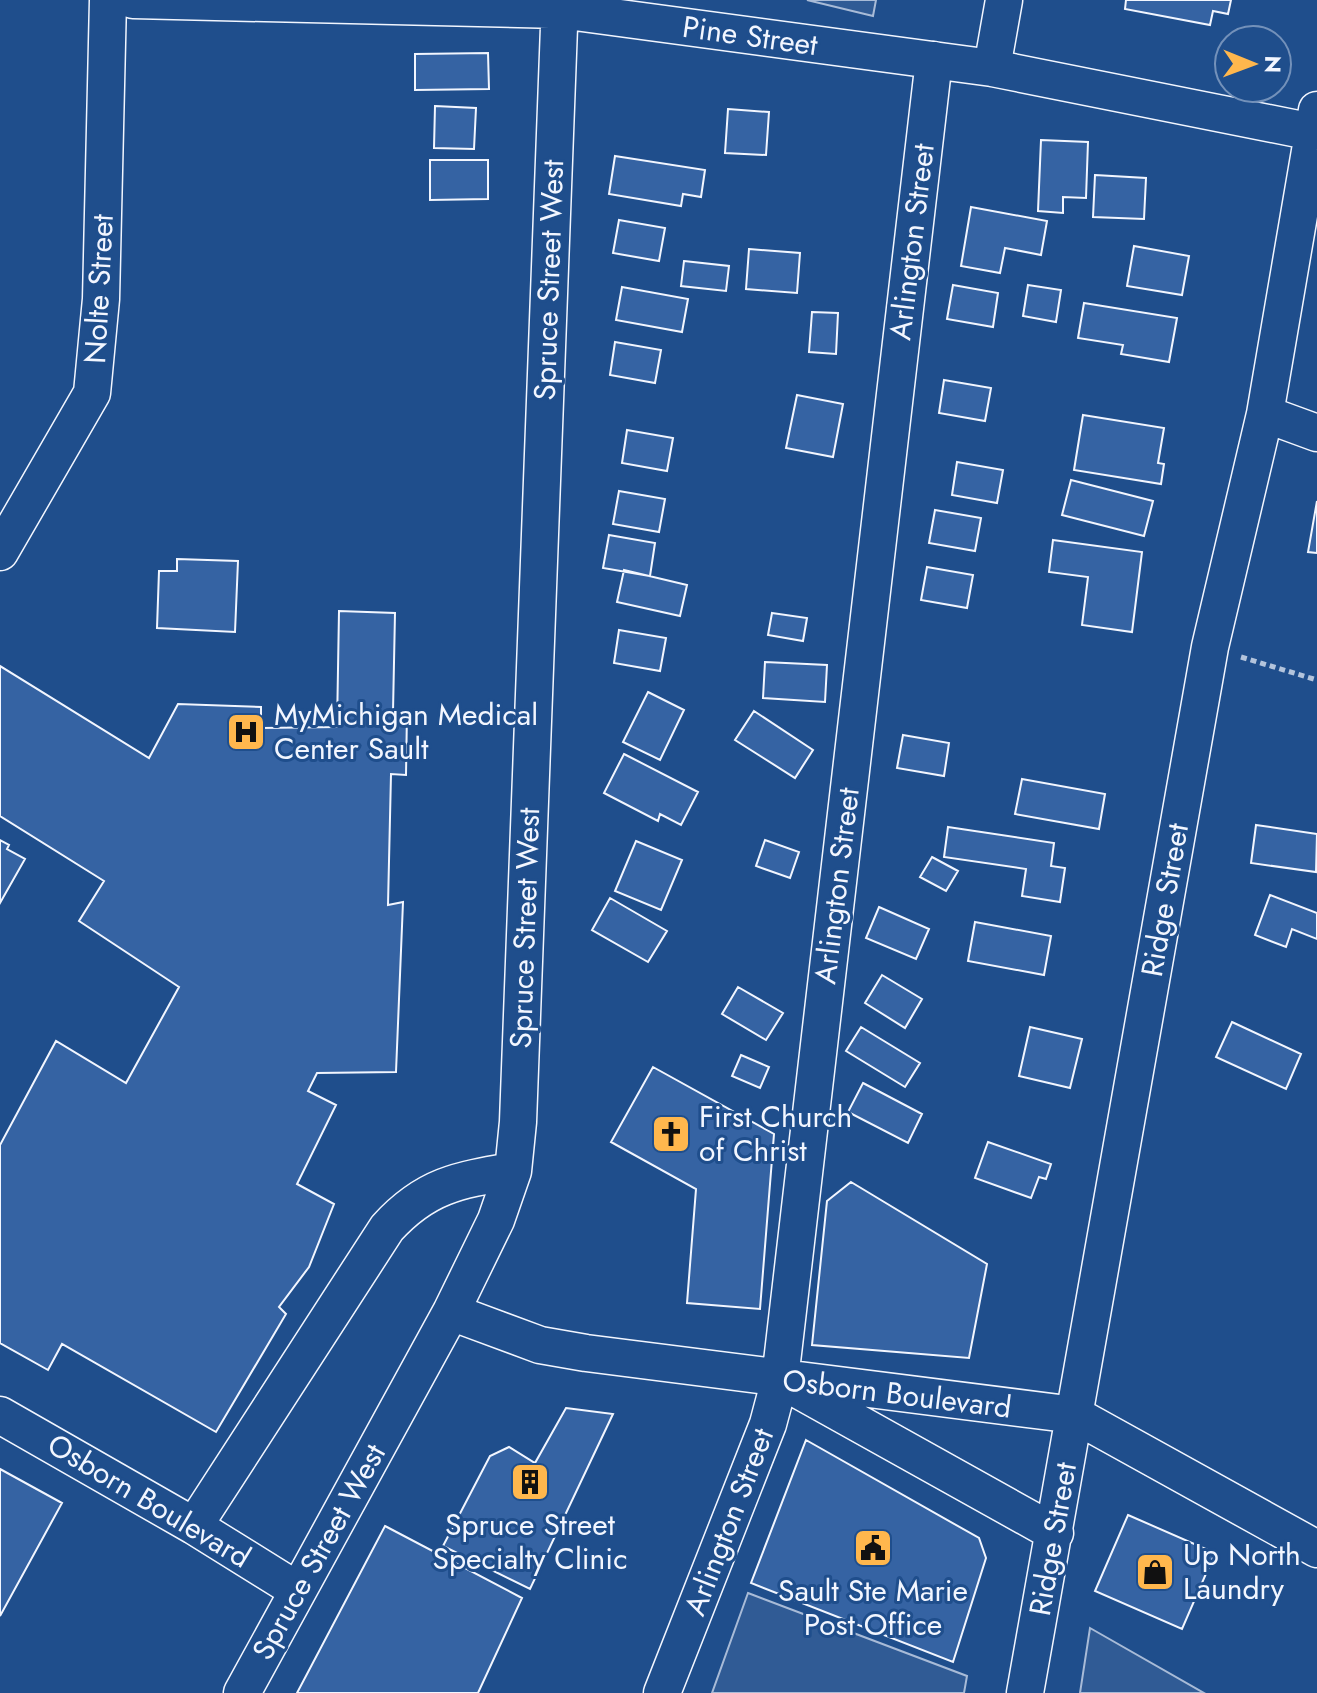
<svg xmlns="http://www.w3.org/2000/svg" width="1317" height="1693" font-family="Jost,sans-serif">
<rect width="100%" height="100%" fill="#1f4e8c"/>
<path fill="#305b95" stroke="#a8bbd7" stroke-width="2" d="M807,0H876L873,16Z
M748,1593L967,1676L964,1693H712Z
M1090,1628L1204,1693H1080Z"/>
<path fill="#3563a3" stroke="#f2f6ff" stroke-width="2" d="M1126,0H1231L1228,14L1213,11L1210,25L1125,9Z
M488,53L489,89L415,90V54Z
M435,106L476,108L474,149L434,148Z
M728,109L769,112L766,155L725,153Z
M1041,140L1088,142L1086,198L1063,197V213L1038,211Z
M615,156L705,170L701,197L683,194L681,206L609,194Z
M430,160H488V199L430,200Z
M1095,175L1146,178L1144,219L1093,217Z
M971,207L1047,221L1041,255L1005,248L1000,273L961,266Z
M619,220L665,228L659,261L613,253Z
M1134,246L1189,256L1182,295L1127,286Z
M749,249L800,253L797,293L746,289Z
M684,261L729,266L726,291L681,286Z
M953,285L998,293L993,327L947,319Z
M1028,285L1061,290L1056,322L1023,316Z
M622,287L688,299L682,332L616,320Z
M1084,303L1177,318L1169,362L1121,354L1123,345L1078,338Z
M812,312L838,313L836,354L809,352Z
M615,342L661,350L655,383L610,375Z
M944,380L991,388L985,421L939,413Z
M797,395L843,404L833,457L786,448Z
M1083,415L1164,428L1158,463L1164,464L1161,484L1074,470Z
M627,430L673,438L667,471L622,463Z
M957,462L1003,470L997,503L952,495Z
M1071,480L1153,501L1144,536L1062,515Z
M619,491L665,499L659,532L613,524Z
M1317,501V553L1308,552Z
M935,510L981,518L975,551L929,543Z
M609,535L655,543L650,576L603,568Z
M1053,540L1142,552L1132,632L1082,625L1088,577L1049,572Z
M177,559L238,561L235,632L157,628L159,571H177Z
M927,567L973,575L967,608L921,600Z
M624,570L687,585L680,616L617,602Z
M339,611L395,613L393,712L407,711L406,775L391,774L388,905L403,902L396,1072L317,1073L308,1091L336,1105L297,1184L334,1204L309,1267L279,1307L286,1314L216,1432L62,1344L48,1370L0,1343V1145L56,1041L126,1083L179,987L79,921L104,881L0,816V666L149,758L178,704L261,707V728L337,727Z
M772,613L807,618L803,641L768,635Z
M619,630L666,638L660,671L614,663Z
M765,662L827,665L825,702L763,698Z
M648,692L684,710L660,760L623,742Z
M754,711L813,750L795,778L735,740Z
M903,735L949,743L944,776L897,768Z
M624,754L698,792L681,825L660,814L658,821L604,793Z
M1022,779L1105,794L1099,829L1015,814Z
M1256,825L1317,834L1316,872L1251,863Z
M948,827L1054,843L1051,866L1065,868L1060,902L1022,896L1026,869L944,857Z
M0,840L9,845L7,849L25,859L0,903Z
M765,840L799,852L790,878L756,866Z
M636,841L682,860L661,910L615,891Z
M932,857L958,871L946,891L920,877Z
M1270,895L1317,913V939L1292,929L1286,947L1255,935Z
M610,898L667,931L648,962L592,930Z
M879,907L929,929L916,959L866,938Z
M975,922L1051,936L1044,975L968,961Z
M882,975L922,999L905,1028L865,1003Z
M738,987L783,1013L766,1040L722,1014Z
M1232,1022L1301,1054L1286,1089L1216,1057Z
M861,1027L920,1063L905,1087L846,1051Z
M1030,1027L1082,1039L1070,1088L1019,1076Z
M741,1055L769,1067L760,1088L732,1076Z
M653,1067L774,1134L760,1309L687,1303L696,1189L611,1142Z
M863,1083L922,1114L908,1143L848,1112Z
M988,1142L1051,1164L1046,1179L1039,1177L1031,1198L975,1178Z
M851,1182L987,1264L969,1358L812,1345L827,1201Z
M566,1408L613,1414L530,1589L443,1546L490,1456L509,1447L535,1463Z
M806,1440L979,1538L986,1558L953,1662L751,1583Z
M0,1469L62,1503L0,1616Z
M1128,1515L1215,1553L1182,1629L1095,1591Z
M385,1526L522,1598L478,1693H297Z"/>
<g fill="none" stroke-linecap="round" stroke-linejoin="round">
<defs>
<path id="minor" d="M133,0L560,10L992,68L1313,132
M992,68L1004,0
M1265,414L1317,433
M0,552L92,393L101,299L108,0
M451,1312L540,1345L586,1353L1075,1415L1317,1549
M795,1388L1055,1533
M0,1415L194,1526L297,1590
M194,1526L387,1228C426,1185 459,1180 513,1171
M242,1693L451,1312L496,1220L513,1171L518,1122L560,0
M662,1693L768,1424L780,1379L934,60
M1025,1693L1210,647L1265,414L1317,110"/>
</defs>
<use href="#minor" stroke="#f2f6ff" stroke-width="39"/>
<path stroke="#b3c4dc" stroke-width="5" stroke-dasharray="6 4" stroke-linecap="butt" d="M1241,657L1317,680"/>
<use href="#minor" stroke="#1f4e8c" stroke-width="36"/>
</g>
<defs>
<symbol id="hospital-square" viewBox="-11 -11 22 22"><rect x="-9" y="-9" width="18" height="18" rx="4" fill="#ffb74d" stroke="#1f4e8c"/><path d="M-5-5h3v3.5h4V-5h3V5h-3V1.5h-4V5h-3Z" fill="#111"/></symbol>
<symbol id="church-square" viewBox="-11 -11 22 22"><rect x="-9" y="-9" width="18" height="18" rx="4" fill="#ffb74d" stroke="#1f4e8c"/><path d="M-1.2-6h2.4v3.5h3.3v2.4h-3.3V6h-2.4V-.1h-3.3v-2.4h3.3Z" fill="#111"/></symbol>
<symbol id="building-square" viewBox="-11 -11 22 22"><rect x="-9" y="-9" width="18" height="18" rx="4" fill="#ffb74d" stroke="#1f4e8c"/><path d="M-4-6H4V6H1V3H-1V6H-4ZM-2.5-4.3h1.7v1.8h-1.7ZM.8-4.3h1.7v1.8H.8ZM-2.5-1h1.7V.8h-1.7ZM.8-1h1.7V.8H.8Z" fill="#111"/></symbol>
<symbol id="civic-square" viewBox="-11 -11 22 22"><rect x="-9" y="-9" width="18" height="18" rx="4" fill="#ffb74d" stroke="#1f4e8c"/><path d="M-.6-6.5H3V-4.5H.6V-3L4-1V1h2V6H-6V1h2V-1L-.6-3ZM-1.2 2.5V6h2.4V2.5Z" fill="#111"/></symbol>
<symbol id="shop-square" viewBox="-11 -11 22 22"><rect x="-9" y="-9" width="18" height="18" rx="4" fill="#ffb74d" stroke="#1f4e8c"/><path d="M-5-2.5h2.3a2.7 3.5 0 0 1 5.4 0H5L5.5 6h-11ZM-1.5-2.5h3a1.5 2.3 0 0 0-3 0Z" fill="#111"/></symbol>
</defs>
<g fill-rule="evenodd">
<use href="#hospital-square" x="224" y="710" width="44" height="44"/>
<use href="#church-square" x="649" y="1112" width="44" height="44"/>
<use href="#building-square" x="508" y="1460" width="44" height="44"/>
<use href="#civic-square" x="851" y="1526" width="44" height="44"/>
<use href="#shop-square" x="1133" y="1550" width="44" height="44"/>
</g>
<g text-anchor="middle" stroke-width="6" stroke-linejoin="round" paint-order="stroke">
<g font-size="30" fill="#f2f6ff" stroke="#1f4e8c">
<text transform="translate(750 36) rotate(8)" y="10">Pine Street</text>
<text transform="translate(912 242) rotate(-83)" y="10">Arlington Street</text>
<text transform="translate(549 280) rotate(-88)" y="10">Spruce Street West</text>
<text transform="translate(99 289) rotate(-87)" y="10">Nolte Street</text>
<text transform="translate(837 886) rotate(-83)" y="10">Arlington Street</text>
<text transform="translate(1165 900) rotate(-80)" y="10">Ridge Street</text>
<text transform="translate(525 928) rotate(-88)" y="10">Spruce Street West</text>
<text transform="translate(897 1394) rotate(7)" y="10">Osborn Boulevard</text>
<text transform="translate(149 1501) rotate(31)" y="10">Osborn Boulevard</text>
<text transform="translate(729 1522) rotate(-69)" y="10">Arlington Street</text>
<text transform="translate(1053 1539) rotate(-80)" y="10">Ridge Street</text>
<text transform="translate(319 1552) rotate(-61)" y="10">Spruce Street West</text>
</g>
<g font-size="30" fill="#f2f6ff" stroke="#1f4e8c" text-anchor="start">
<text x="274" y="725">MyMichigan Medical<tspan x="274" dy="34">Center Sault</tspan></text>
<text x="699" y="1127">First Church<tspan x="699" dy="34">of Christ</tspan></text>
<text x="530" y="1535" text-anchor="middle">Spruce Street<tspan x="530" dy="34">Specialty Clinic</tspan></text>
<text x="1183" y="1565">Up North<tspan x="1183" dy="34">Laundry</tspan></text>
<text x="873" y="1601" text-anchor="middle">Sault Ste Marie<tspan x="873" dy="34">Post Office</tspan></text>
</g>
</g>
<g transform="translate(1253 64) rotate(91)"><circle r="38" fill="#1f4e8c" stroke="#7391ba" stroke-width="2"/>
<path d="M0-6L14 30L0 20L-14 30Z" fill="#ffb74d"/>
<text y="-12" font-size="22" font-weight="bold" text-anchor="middle" fill="#f2f6ff">N</text>
</g>
</svg>
